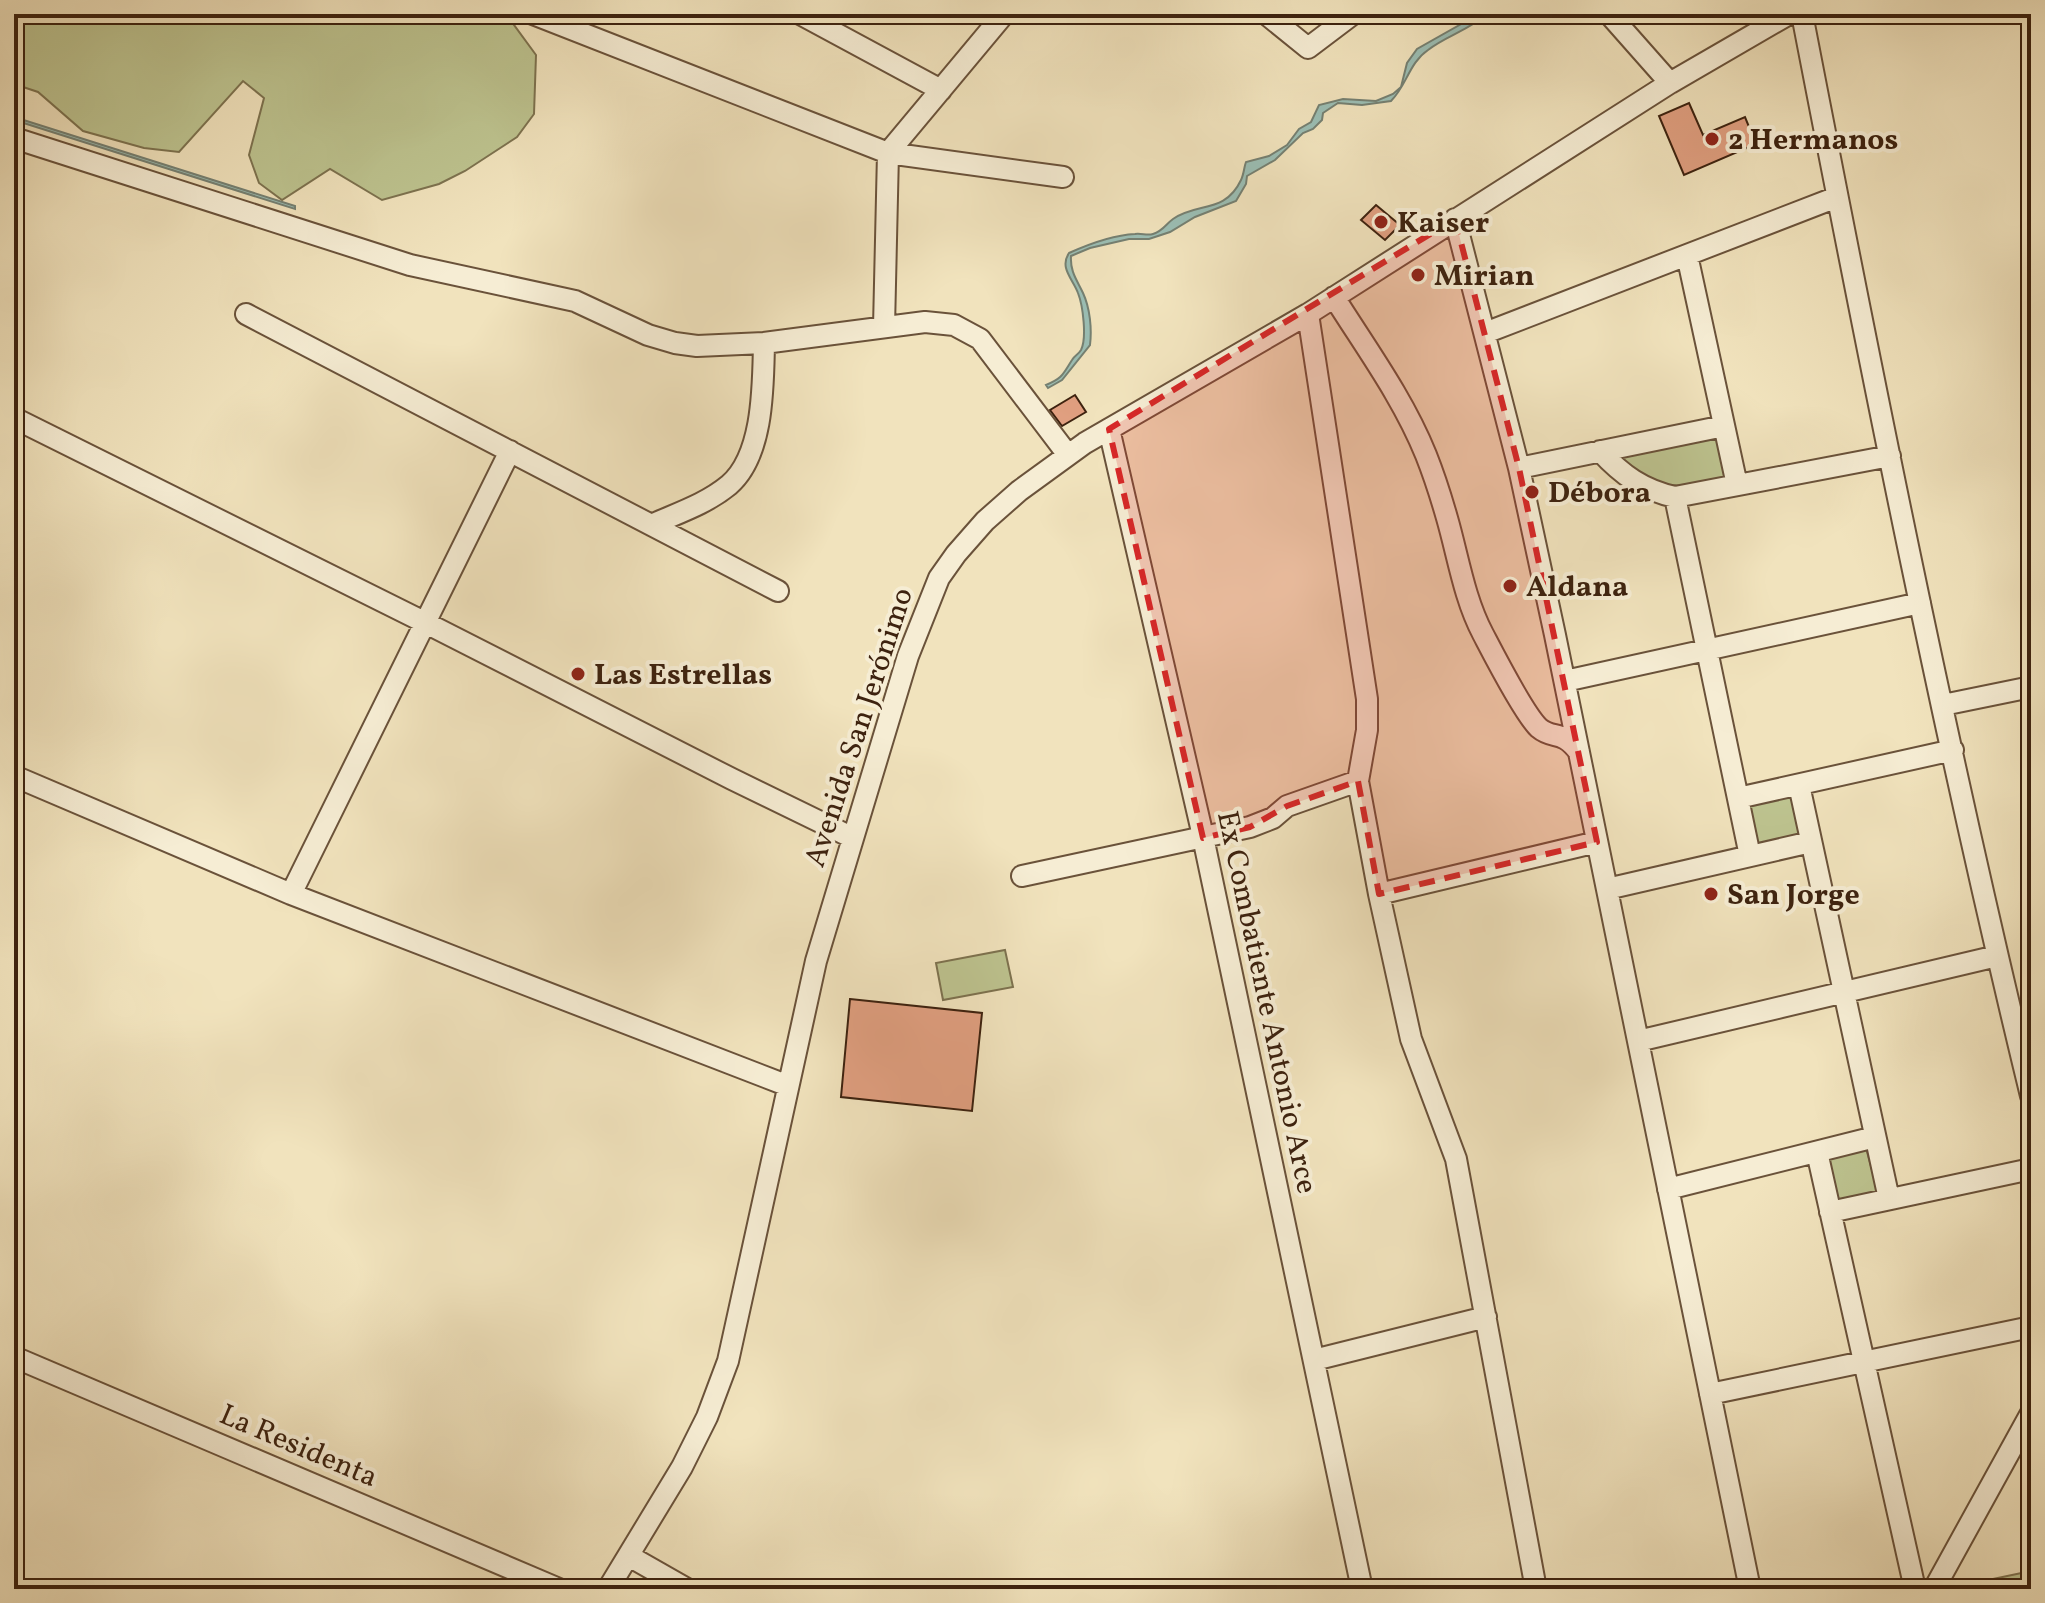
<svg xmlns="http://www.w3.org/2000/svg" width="2045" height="1603" font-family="Vollkorn,serif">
<rect width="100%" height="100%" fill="#f1e3bd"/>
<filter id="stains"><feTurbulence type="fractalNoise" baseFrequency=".0025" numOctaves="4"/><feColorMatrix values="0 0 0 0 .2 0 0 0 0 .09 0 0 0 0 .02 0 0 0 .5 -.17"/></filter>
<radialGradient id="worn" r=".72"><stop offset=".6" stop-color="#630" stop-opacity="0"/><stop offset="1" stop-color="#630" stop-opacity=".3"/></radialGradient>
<path fill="#bdc38f" stroke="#7d724f" stroke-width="2" d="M14,14H506L536,55L534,114L517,137L465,171L439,184L382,200L330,169L282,200L259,183L249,155L264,98L243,81L179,152L144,148L83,131L38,92L14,84Z
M1717,437L1727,477L1723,479C1668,488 1664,493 1619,457Z
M1792,794L1803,835L1757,847L1747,803Z
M1005,950L1013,987L943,1000L936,963Z
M1866,1148L1878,1192L1838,1204L1827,1160L1830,1156Z
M2031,1571V1589H1970L1969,1584Z"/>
<path fill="#9bbeb4" stroke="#758072" stroke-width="2" d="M1479,14H1487C1469,30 1446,36 1428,50C1409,63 1407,85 1391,101L1362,105L1338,103L1323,113L1322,120L1313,129L1303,133L1275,160L1247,176L1246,184L1236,201L1195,217L1170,232L1149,239H1129L1090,248L1071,256C1070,272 1077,280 1083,293C1090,308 1092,329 1090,345L1062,380L1048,388L1046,385C1063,378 1063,374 1072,360C1075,355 1078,355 1081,350C1087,338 1083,306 1078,293C1073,279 1059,268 1069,253C1089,244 1113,235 1135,234C1142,233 1147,236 1153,234C1163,231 1166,224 1173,219C1197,202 1225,214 1241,180C1244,174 1244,167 1246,162L1269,156L1287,145L1299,129L1311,122L1319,105L1343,99L1376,101L1393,94L1401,87L1407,63L1417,49Z
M14,117L295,206V209L14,120Z"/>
<path fill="#e09f80" stroke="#3d220f" stroke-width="2" d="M1689,103L1703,135L1745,117L1756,144L1684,175L1659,116Z
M1376,205L1400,225L1385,240L1361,220Z
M1075,395L1086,412L1062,426L1050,410Z
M850,999L982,1013L972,1111L841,1097Z"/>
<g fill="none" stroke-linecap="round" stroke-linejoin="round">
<defs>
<path id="minor" d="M533,14L888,153L1063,177
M800,14L941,90
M1266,14L1308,48L1353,14
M1609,14L1670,83
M1802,14C1872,376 1944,738 2031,1096
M14,138L410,265L575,301L648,335L675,343L697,346L764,343L925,322L954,325L980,339L1068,455
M1455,219L1519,468L1555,635L1750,1589
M1687,255L1737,485
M1334,297C1366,348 1403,398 1426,455C1434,475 1441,497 1447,518C1458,556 1464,598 1483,634C1494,655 1524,714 1539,728C1553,740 1562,729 1579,752
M246,314L778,591
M1308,314L1367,699V730L1358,781L1379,894L1411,1039L1456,1159L1536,1589
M884,327L888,153L1004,14
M1485,333L1837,197
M14,418L424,622L732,779L851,837
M1109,429L1200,823L1362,1589
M1600,451C1622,475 1643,490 1675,497L1890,456
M1519,468L1724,426
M1675,497L1750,856
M651,525C678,513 706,504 729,485C764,455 763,385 764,343
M1565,681L1920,603
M1943,705L2031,687
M14,776L291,894L786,1085
M1799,785L1889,1199
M1738,798L1953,750
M1022,876L1250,827L1273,818L1287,806L1358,781
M1607,889L1811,842
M291,894L510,451
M1379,894L1597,842
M1638,1041L1997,956
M1817,1152L1915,1589
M1668,1189L1875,1137
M1830,1212L2031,1169
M14,1357L559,1589
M1314,1360L1486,1317
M1710,1394L2031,1327
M629,1556L687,1589
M608,1589L682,1467L707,1417L728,1361L816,961L908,656L939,578L956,554L985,521L1019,491L1085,443L1308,314L1670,83L1789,14
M1934,1589L2031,1413"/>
</defs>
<use href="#minor" stroke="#6a523a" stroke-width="24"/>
<use href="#minor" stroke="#f6edd4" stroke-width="20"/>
</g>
<path fill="#d62828" fill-opacity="0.2" stroke="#d62828" stroke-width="6" stroke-dasharray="16 10" stroke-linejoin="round" d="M1455,219L1519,468L1597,842L1379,894L1358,781L1287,806L1250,827L1203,838L1109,429Z"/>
<g fill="#8f2418" stroke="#f6edd4" stroke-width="3">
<circle cx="1712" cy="139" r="8"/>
<circle cx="1381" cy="222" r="8"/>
<circle cx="1418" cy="275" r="8"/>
<circle cx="1532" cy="492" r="8"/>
<circle cx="1510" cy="586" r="8"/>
<circle cx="578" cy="674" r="8"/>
<circle cx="1711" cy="894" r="8"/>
</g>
<g text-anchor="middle" stroke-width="8" stroke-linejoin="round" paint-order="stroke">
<g font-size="30" font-weight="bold" fill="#3d220f" stroke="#f6edd4" text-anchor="start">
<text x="1728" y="149">2 Hermanos</text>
<text x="1397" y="232">Kaiser</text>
<text x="1434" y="285">Mirian</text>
<text x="1548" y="502">Débora</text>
<text x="1526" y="596">Aldana</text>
<text x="594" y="684">Las Estrellas</text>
<text x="1727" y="904">San Jorge</text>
</g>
<g font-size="30" fill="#3d220f" stroke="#f6edd4">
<text transform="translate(858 727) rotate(-72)" y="10">Avenida San Jerónimo</text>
<text transform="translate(1268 1002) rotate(78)" y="10">Ex Combatiente Antonio Arce</text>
<text transform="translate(299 1445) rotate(23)" y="10">La Residenta</text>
</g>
</g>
<rect width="2045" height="1603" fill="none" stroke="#f1e3bd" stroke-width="48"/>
<rect x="16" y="16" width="2013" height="1571" fill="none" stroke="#3d220f" stroke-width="4"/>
<rect x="24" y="24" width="1997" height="1555" fill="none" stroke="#3d220f" stroke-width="2"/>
<rect width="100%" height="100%" filter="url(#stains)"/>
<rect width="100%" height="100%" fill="url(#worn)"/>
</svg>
